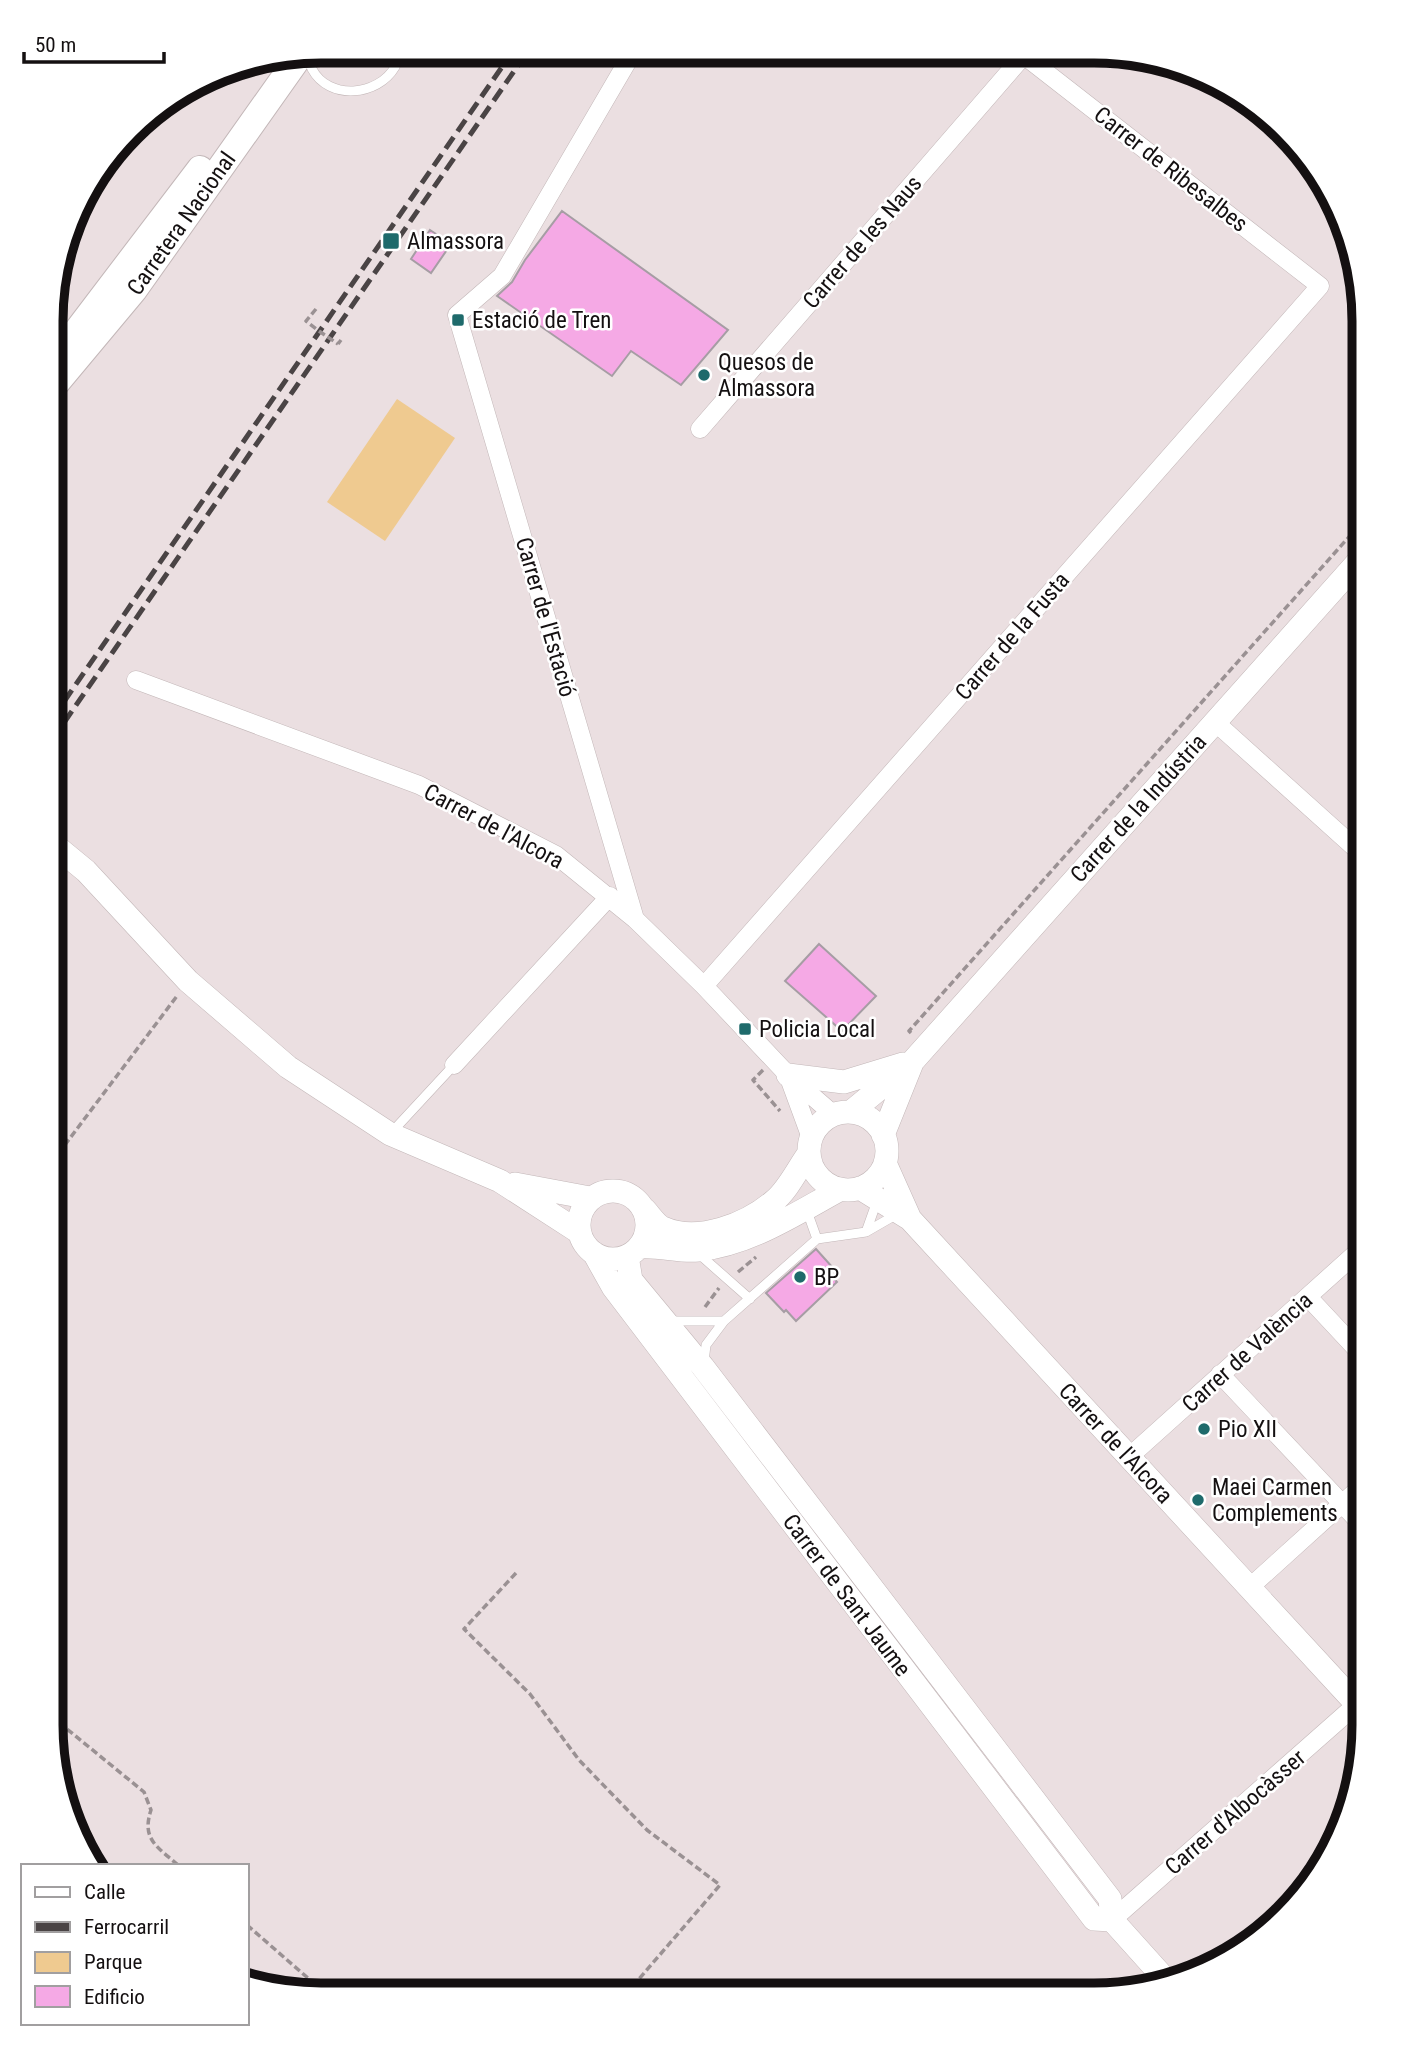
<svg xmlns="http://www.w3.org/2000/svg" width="1415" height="2046" font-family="'Roboto Condensed',sans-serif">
<rect width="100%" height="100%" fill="#ebdfe1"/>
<path fill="#efca90" d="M397,399L455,438L385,541L327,502Z"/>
<path fill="#f5a9e5" stroke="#a69da4" stroke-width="2" d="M562,211L728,330L681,385L631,351L612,376L497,296L512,282L525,260Z
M430,230L451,244L431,273L411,259Z
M819,944L876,996L842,1031L785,981Z
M816,1249L833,1268L828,1272L837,1282L796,1321L786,1310L784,1312L766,1293Z"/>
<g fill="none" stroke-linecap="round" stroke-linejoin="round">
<defs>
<path id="service" d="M308,53C309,57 310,65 312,69C329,101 378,96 395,67C397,62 398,56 399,51
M391,1133L454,1065
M807,1211L817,1239
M866,1232L877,1201
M699,1254L750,1299
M670,1321H724
M704,1362L706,1345L724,1321L817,1239L866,1232L899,1213"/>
<path id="minor" d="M633,52L502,276L457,315L635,919
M700,429L1024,55
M136,680L419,785L556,855L635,919L704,986L788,1075L834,1115
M1215,722L1364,856
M704,986L1320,286L1021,53
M454,1065L610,896
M789,1078L811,1138
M1308,1297L1364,1357
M1220,1374L1364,1527
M1129,1457L1364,1246
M1249,1588L1364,1484
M1112,1920L1357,1704"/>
<path id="tertiary" d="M52,843L86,871L188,981L288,1067L390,1134L500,1181L579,1232
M788,1075L844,1082L903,1064
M851,1112L913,1061L1364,555
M809 1151a39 39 0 1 1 78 0a39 39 0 1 1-78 0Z
M883,1135L912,1063
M885,1163L910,1219L1364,1712
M515,1184L590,1198
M860,1188L910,1219
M579 1225a34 34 0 1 1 68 0a34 34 0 1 1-68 0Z
M644,1209C650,1215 656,1225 663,1228C698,1244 747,1224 774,1201C788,1190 798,1168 809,1153
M639,1247C659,1245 679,1252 698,1250C751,1244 795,1214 841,1189
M594,1253L613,1287L1094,1919L1112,1920
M627,1256L631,1280L703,1367L1110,1899L1112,1920L1165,1979"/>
<g id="secondary">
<path d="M54,361L200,169"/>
<path id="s1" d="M53,387L134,290L301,54"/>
</g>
</defs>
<use href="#service" stroke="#c3b7b8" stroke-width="10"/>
<use href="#minor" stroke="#c3b7b8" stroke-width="19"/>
<use href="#tertiary" stroke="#c3b7b8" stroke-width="24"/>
<use href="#secondary" stroke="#c3b7b8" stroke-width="28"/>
<path stroke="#9a9193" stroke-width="3.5" stroke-dasharray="7 3.5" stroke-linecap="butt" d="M410,242L418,248
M316,309L306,321L319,331
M338,344L341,340
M911,1033L909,1031L1364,520
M763,1070L753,1080L780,1111
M52,1162L177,996
M738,1272L756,1257
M705,1307L719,1288
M516,1573L464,1629L530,1694L579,1760L647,1830L720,1885L626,1994
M51,1716L144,1792L151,1810C141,1840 158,1847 179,1866
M247,1925L325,1993"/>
<use href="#service" stroke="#fff" stroke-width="9"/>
<use href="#minor" stroke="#fff" stroke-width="18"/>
<use href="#tertiary" stroke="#fff" stroke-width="23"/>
<use href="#secondary" stroke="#fff" stroke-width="26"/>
<path stroke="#4a4445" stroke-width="5" stroke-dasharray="14 7" stroke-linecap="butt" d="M52,719L513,51
M52,740L528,51"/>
<path stroke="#9a9193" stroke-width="3.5" stroke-dasharray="7 3.5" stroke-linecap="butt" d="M319,331L338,344"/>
</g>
<g fill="#1e6a6b" stroke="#fff" stroke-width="2.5">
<rect x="382" y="232" width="18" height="18" rx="3.5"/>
<rect x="451" y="313" width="14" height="14" rx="3.5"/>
<circle cx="704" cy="375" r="7"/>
<rect x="738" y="1022" width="14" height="14" rx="3.5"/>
<circle cx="800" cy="1277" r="7"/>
<circle cx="1204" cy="1429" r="7"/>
<circle cx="1198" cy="1500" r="7"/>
</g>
<g text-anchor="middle" stroke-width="5" stroke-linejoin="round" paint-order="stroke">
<g font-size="23" fill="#141011" stroke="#fff">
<text transform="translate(1171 169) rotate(38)" y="8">Carrer de Ribesalbes</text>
<text dy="8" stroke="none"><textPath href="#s1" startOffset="208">Carretera Nacional</textPath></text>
<text transform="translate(862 242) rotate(-49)" y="8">Carrer de les Naus</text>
<text transform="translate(546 617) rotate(74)" y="8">Carrer de l'Estació</text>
<text transform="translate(1012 636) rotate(-49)" y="8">Carrer de la Fusta</text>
<text transform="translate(1138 808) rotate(-48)" y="8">Carrer de la Indústria</text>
<text transform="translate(494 826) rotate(28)" y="8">Carrer de l'Alcora</text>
<text transform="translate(1247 1352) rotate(-42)" y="8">Carrer de València</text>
<text transform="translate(1116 1443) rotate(47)" y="8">Carrer de l'Alcora</text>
<text transform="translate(847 1595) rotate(53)" y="8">Carrer de Sant Jaume</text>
<text transform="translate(1235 1812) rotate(-41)" y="8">Carrer d'Albocàsser</text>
</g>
<g font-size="23" fill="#141011" stroke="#fff" text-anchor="start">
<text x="407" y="249">Almassora</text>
<text x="472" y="328">Estació de Tren</text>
<text x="718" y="370">Quesos de<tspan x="718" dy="26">Almassora</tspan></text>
<text x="759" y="1037">Policia Local</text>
<text x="814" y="1285">BP</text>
<text x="1218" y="1437">Pio XII</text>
<text x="1212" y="1495">Maei Carmen<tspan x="1212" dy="26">Complements</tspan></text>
</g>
</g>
<path d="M0 0H1415V2046H0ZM321 63H1094A258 258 0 0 1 1352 321V1725A258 258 0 0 1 1094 1983H321A258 258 0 0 1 63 1725V321A258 258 0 0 1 321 63Z" fill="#fff" fill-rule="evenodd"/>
<path fill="none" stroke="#141011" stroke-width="9" d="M321 63H1094A258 258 0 0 1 1352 321V1725A258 258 0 0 1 1094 1983H321A258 258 0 0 1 63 1725V321A258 258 0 0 1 321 63Z"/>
<rect x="21" y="1864" width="228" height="161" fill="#ffffff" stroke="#a19fa0" stroke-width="2"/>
<rect x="35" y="1887" width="35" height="10" fill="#ffffff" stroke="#a19fa0" stroke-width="2"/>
<text x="84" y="1899" font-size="21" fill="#141011">Calle</text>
<rect x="35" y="1922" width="35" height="10" fill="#4a4445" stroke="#a19fa0" stroke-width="2"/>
<text x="84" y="1934" font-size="21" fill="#141011">Ferrocarril</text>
<rect x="35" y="1952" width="35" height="21" fill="#efca90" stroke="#a19fa0" stroke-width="2"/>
<text x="84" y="1969" font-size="21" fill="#141011">Parque</text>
<rect x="35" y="1986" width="35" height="21" fill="#f5a9e5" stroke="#a19fa0" stroke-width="2"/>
<text x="84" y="2004" font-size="21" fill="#141011">Edificio</text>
<path d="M24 52v10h140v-10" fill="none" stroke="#141011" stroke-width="3.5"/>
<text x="35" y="52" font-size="21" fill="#141011" stroke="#ffffff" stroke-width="5" paint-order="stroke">50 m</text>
</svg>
